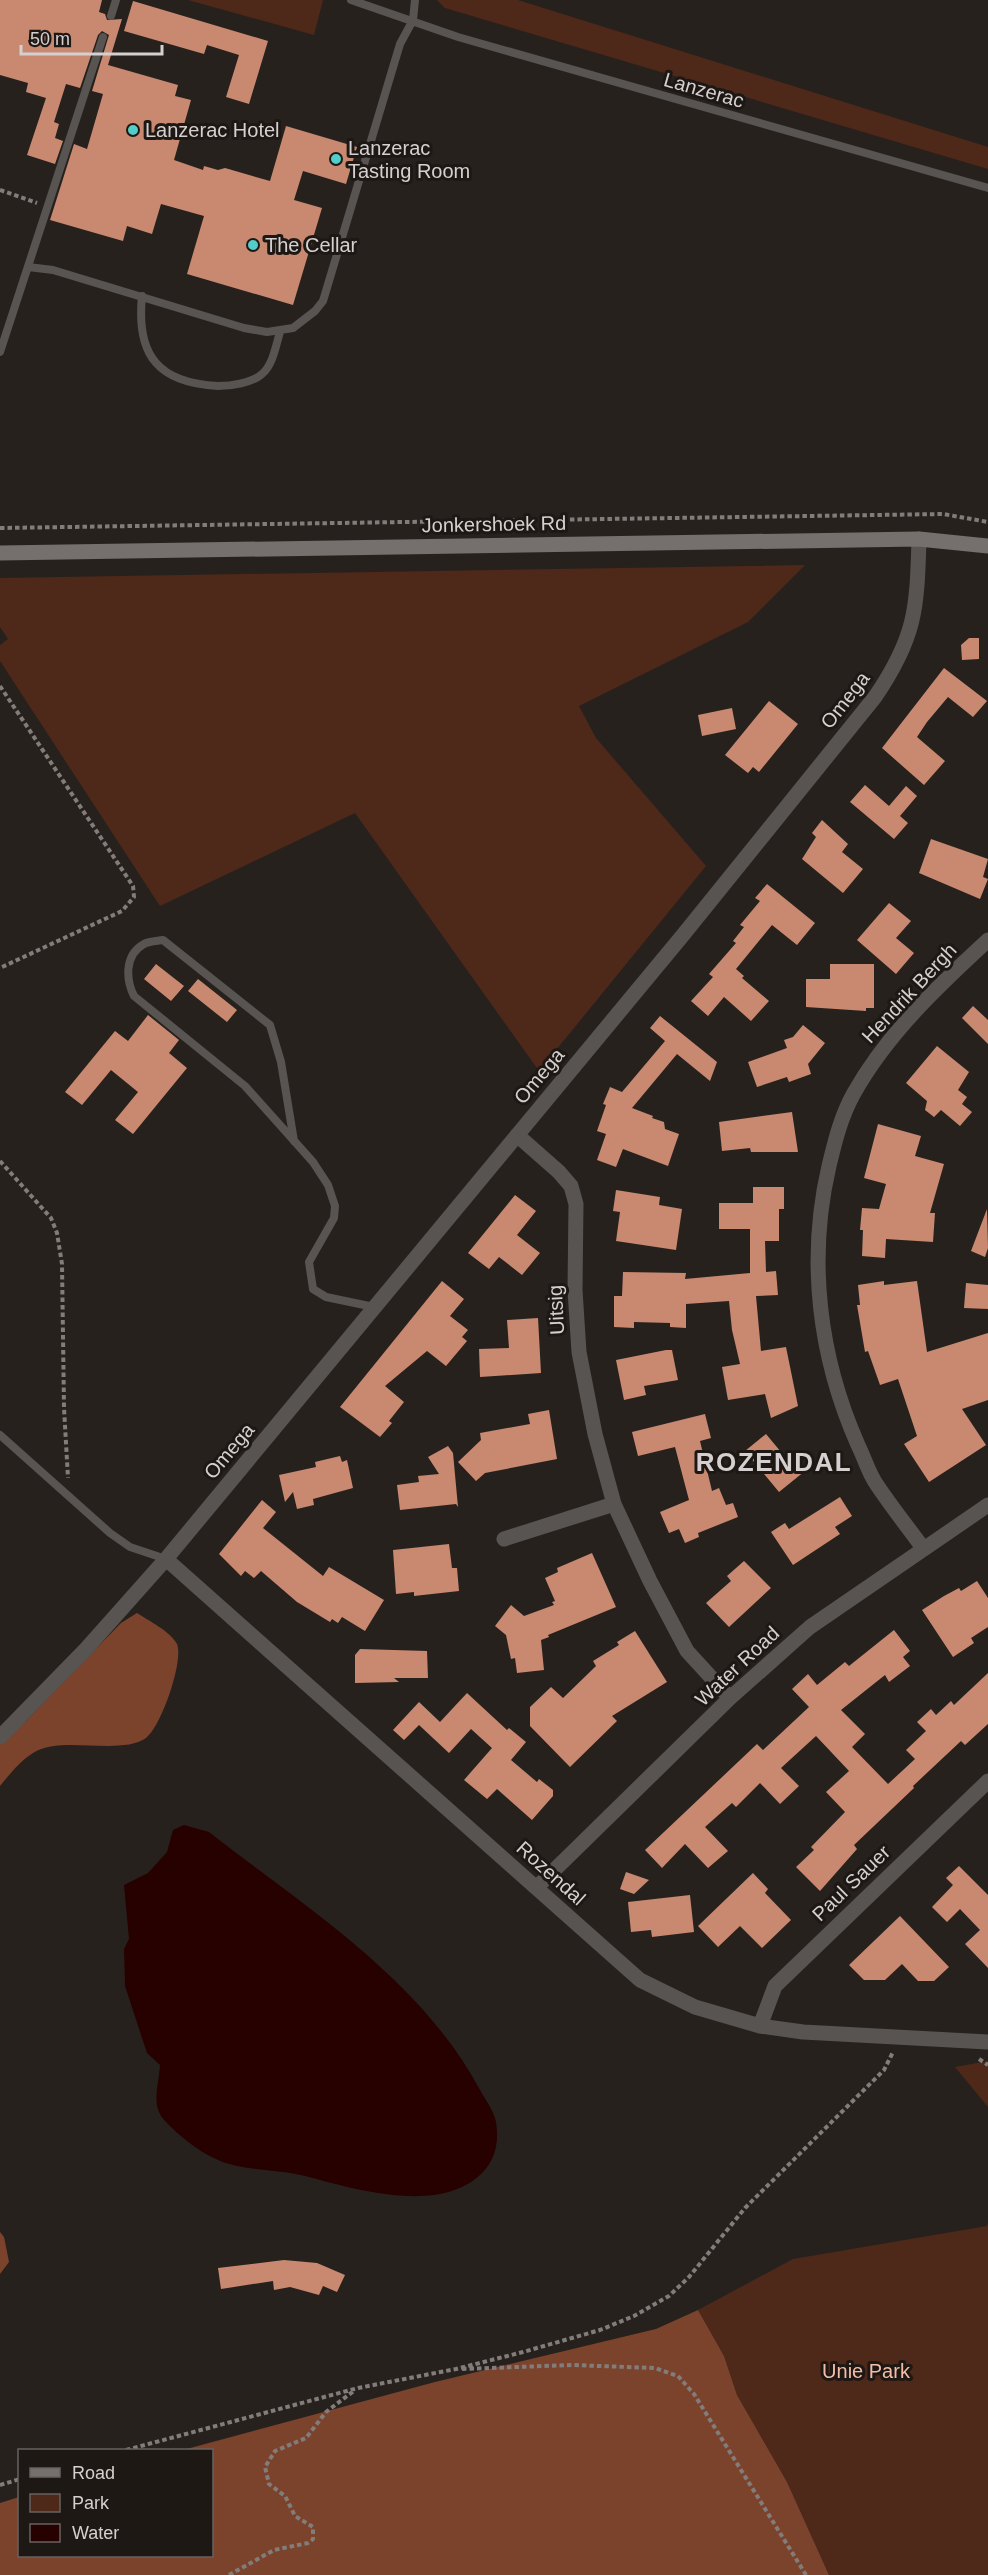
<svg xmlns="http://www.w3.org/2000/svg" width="988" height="2575" font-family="Helvetica,sans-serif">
<rect width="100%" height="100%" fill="#27211e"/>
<path fill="#4e2818" d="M188,0H323L314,35Z
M437,0H518L988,147V169L445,8Z
M805,565L748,622L579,706L596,738L706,866L539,1071L355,813L160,906L0,661V645L8,639L0,627V578Z
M988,2061V2107L955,2067Z
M988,2223V2575H829L787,2482L737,2395L724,2356L698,2310L793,2259L987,2226Z"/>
<path fill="#7c432c" d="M137,1613C149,1621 170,1631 177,1644C184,1661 161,1727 146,1738C120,1756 61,1735 33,1753C21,1760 9,1775 0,1786V1743L26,1721L121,1623Z
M0,2232L4,2237L9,2262L0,2274Z
M698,2310L724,2356L737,2395L787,2482L829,2575H0V2503L19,2497L20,2556H212V2450H183L435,2382L656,2329Z"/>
<path fill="#260100" d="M184,1825L209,1832C306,1908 420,1978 480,2090C485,2099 494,2111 496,2122C499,2141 496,2158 483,2172C441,2216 355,2189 305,2176C278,2169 240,2171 216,2159C198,2151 178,2135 165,2121C150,2105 159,2085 160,2065L147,2053L125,1986L124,1949L129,1939L124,1885L148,1873L167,1852L173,1830Z"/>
<path fill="#c88970" d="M0,0H102L99,12L105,14L107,20L122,19L108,65L178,85L175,96L191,100L174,160L203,170L204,166L218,170L225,168L270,181L286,126L357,147L346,184L303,171L294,200L322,208L293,305L187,274L204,216L161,204L152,234L127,226L123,241L50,220L74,144L87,149L103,94L92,91L109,35L102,31L98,35L80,88L66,84L54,122L59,124L55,138L63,141L55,164L27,155L46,98L26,92L28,83L0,75Z
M133,1L268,41L249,104L226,97L239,55L207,45L204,54L124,31Z
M969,638H979V659L962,660L961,645Z
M944,668L987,701L973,717L948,697L927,722L917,737L945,761L924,785L882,748Z
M769,701L798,724L759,772L753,767L748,773L725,755Z
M732,708L736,729L702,736L698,715Z
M865,785L889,806L906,786L917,796L900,816L908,823L894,839L850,802Z
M822,820L848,844L842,852L863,869L843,893L802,859L816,837L812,833Z
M931,839L988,859L983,877L988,879L980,899L919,873Z
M767,884L815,923L797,945L772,925L736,969L744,976L742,978L769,1001L751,1021L724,997L708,1016L691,1001L713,977L709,974L736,943L733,941L744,927L740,925L760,901L755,898Z
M889,903L911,921L896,938L914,953L896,974L857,940Z
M156,964L184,986L171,1001L144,979Z
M830,964H874V1008H866V1011L806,1007V979H830Z
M198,979L237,1010L227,1022L188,991Z
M973,1006L988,1020V1044L962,1018Z
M148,1015L179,1040L169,1053L187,1068L133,1134L115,1120L138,1092L111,1070L82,1105L65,1092L115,1031L128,1041Z
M660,1016L717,1062L710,1081L677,1054L632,1108L653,1116L652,1118L664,1122L665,1129L679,1134L668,1166L623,1149L616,1167L597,1160L606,1134L597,1131L606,1105L603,1104L610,1087L622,1092L665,1041L650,1028Z
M803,1025L825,1043L808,1064L811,1074L789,1082L787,1077L757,1087L748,1062L787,1048L784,1040L793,1037Z
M937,1046L969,1072L958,1090L967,1097L962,1104L972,1112L960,1126L941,1110L934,1117L925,1110L927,1101L906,1083Z
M792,1112L798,1152H751L750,1148L722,1151L719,1122Z
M878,1124L921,1136L915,1156L944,1164L930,1213H935L933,1242L886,1239L885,1258L862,1256L863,1230H860L862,1208L879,1209L886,1184L864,1178Z
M753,1187H784V1209H779V1241H765L766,1272L776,1271L778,1295L756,1296L761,1351L786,1347L798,1406L771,1418L765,1394L728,1400L722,1367L740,1364L732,1330L729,1301L686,1304V1328L670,1327V1323L634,1322V1328L614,1327V1296H622L623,1272L686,1273L685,1279L750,1273V1229H719V1203H753Z
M616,1190L660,1197L659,1205L682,1209L676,1250L616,1241L620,1212L613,1211Z
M515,1195L536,1211L517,1235L540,1253L522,1275L499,1257L489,1269L468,1253Z
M987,1209L988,1248L985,1257L971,1251Z
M442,1281L464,1299L450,1316L468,1330L462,1337L467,1341L446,1366L427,1351L385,1386L404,1402L389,1421L392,1423L380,1437L340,1407Z
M884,1281V1285L917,1281L927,1352L988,1333V1400L962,1409L986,1445L929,1482L904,1444L917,1436L898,1379L880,1385L868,1351L865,1352L857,1305H860L858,1285Z
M966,1283L988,1285V1309L964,1308Z
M538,1318L541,1373L480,1377L479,1349L509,1348L507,1320Z
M666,1350H672L678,1380L644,1386L646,1395L624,1400L616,1360Z
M549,1410L557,1459L485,1473L476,1481L458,1462L481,1440L480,1433L530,1424L528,1414Z
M705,1414L711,1438L700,1441L712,1491L719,1488L726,1505L733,1503L738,1517L698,1533L699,1537L685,1543L679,1529L669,1533L660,1512L689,1500L675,1447L638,1456L632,1432Z
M766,1434L786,1458L791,1454L805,1471L779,1492L745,1451Z
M448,1446L453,1453L458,1507L456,1504L400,1510L397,1485L419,1482L418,1476L439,1474L428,1457Z
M340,1456L342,1462L347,1460L353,1488L313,1499L314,1505L297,1509L293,1492L285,1502L279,1475L316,1467L315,1462Z
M840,1497L852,1516L835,1527L840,1534L793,1565L771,1532L785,1523L789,1529Z
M262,1500L276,1512L263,1528L323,1576L329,1567L384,1600L365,1631L342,1617L338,1623L332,1619L330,1622L297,1602L261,1571L254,1578L245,1571L241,1576L219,1554Z
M449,1544L452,1568H457L459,1591L414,1596V1592L396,1594L393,1550Z
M592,1553L616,1607L548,1635L549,1637L541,1640L544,1670L517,1673L515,1658L511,1659L506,1635L495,1626L511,1605L524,1616L554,1605L552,1602L555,1601L545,1578L558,1572L557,1568Z
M744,1561L771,1588L729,1627L706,1603L731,1581L727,1576Z
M977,1581L988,1598V1627L971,1638L974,1643L953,1657L922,1610L944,1596L959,1588L961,1591Z
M894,1630L910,1651L903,1657L910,1666L889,1682L885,1675L841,1710L865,1734L852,1747L888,1784L915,1759L906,1750L926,1731L917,1722L931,1709L936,1715L951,1701L954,1705L988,1673V1724L965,1745L961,1741L913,1786L914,1788L854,1845L857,1849L820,1891L796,1867L814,1850L811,1847L845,1812L826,1792L849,1771L816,1736L781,1768L799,1786L780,1804L760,1783L736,1807L732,1803L705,1827L728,1851L708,1868L685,1844L662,1868L645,1850L757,1744L763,1750L809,1707L792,1689L808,1674L817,1685L845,1662L849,1666Z
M635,1631L667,1682L612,1716L617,1721L570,1767L530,1726V1707L551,1687L563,1698L596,1666L593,1661L619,1645L617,1642Z
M360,1649L427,1651L428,1678H394L399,1682L355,1683V1655Z
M467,1693L507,1730L509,1728L526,1742L511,1760L537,1782L539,1779L553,1790V1796L532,1820L497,1789L487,1799L464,1780L492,1748L471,1729L449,1753L419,1725L404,1740L393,1730L419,1702L440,1722Z
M959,1866L988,1895V1968L965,1944L980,1930L960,1909L947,1922L932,1907L953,1885L946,1878Z
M626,1872L649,1880L634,1894L620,1889Z
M753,1873L768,1889L765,1893L791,1920L762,1948L740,1926L718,1947L698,1926Z
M690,1895L694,1932L652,1937L651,1930L631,1932L628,1902Z
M900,1916L949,1967L934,1981H918L902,1964L885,1980H864L849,1965Z
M284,2260L317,2263L345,2275L337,2292L323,2286L319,2295L290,2287L274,2290L273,2281L221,2289L218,2268Z"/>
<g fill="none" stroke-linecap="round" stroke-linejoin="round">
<path stroke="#827c7a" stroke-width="4" stroke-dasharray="4.5 3" stroke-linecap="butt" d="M0,190L37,203
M0,528L943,514L988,522
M0,686L133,886L134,897L122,911L0,968
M0,1161L51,1218L57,1233L62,1264L64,1408L68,1478
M979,2059L988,2065
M462,2369L572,2365L655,2368L678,2376L694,2394L806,2575
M126,2450L358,2388L456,2369L523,2352L600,2330L634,2316L669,2296L689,2277L745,2208L884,2070L893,2052
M0,2485L20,2479
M229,2575L274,2550L308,2543L313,2539V2527L295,2516L285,2496L269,2484L265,2467L275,2451L306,2438L326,2412L355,2390"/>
<path stroke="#575452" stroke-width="8" d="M351,0L458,37L988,188
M111,16L116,0
M28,267L53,270L244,328L267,332L293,328L315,311L323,301L400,44L413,20L415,0
M142,296C136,355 158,383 218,386C231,386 252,383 262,374C273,365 276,345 280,332
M0,352L103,37
M294,1141L281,1062L270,1025L163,940C158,941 149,941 144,944C124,955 126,980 134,996L245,1086L313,1162L328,1185L335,1206L334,1218L309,1262L313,1289L326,1297L374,1307
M0,1435L110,1533L130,1547L166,1559"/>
<path stroke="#575452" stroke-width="15" d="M517,1135L559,1172L571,1186L576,1204L575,1290L579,1352L595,1434L614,1504L650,1581L687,1651L730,1698
M504,1539L614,1504
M923,1548C907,1526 890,1505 875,1482C868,1471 864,1457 858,1445C819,1357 807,1260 829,1166C835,1141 841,1116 854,1093C887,1034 938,986 988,940
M166,1559L640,1980L695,2007L760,2026L803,2032L988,2042
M0,1737L86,1649L166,1559L683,935L875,697C916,637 917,609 919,539
M537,1887L730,1698L810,1627L988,1505
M760,2026L775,1986L988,1781"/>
<path stroke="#756f6d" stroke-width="15" d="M0,553L919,539L988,546"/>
</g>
<g fill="#53cdc9" stroke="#1e1815" stroke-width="2">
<circle cx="133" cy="130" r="6"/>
<circle cx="336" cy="159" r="6"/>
<circle cx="253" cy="245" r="6"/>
</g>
<g text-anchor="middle" stroke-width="6" stroke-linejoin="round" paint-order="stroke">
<g font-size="20" fill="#d5d0cf" stroke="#1e1815">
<text transform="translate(704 90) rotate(16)" y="7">Lanzerac</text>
<text transform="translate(494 524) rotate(-1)" y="7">Jonkershoek Rd</text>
<text transform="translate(845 700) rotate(-52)" y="7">Omega</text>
<text transform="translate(909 993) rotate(-47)" y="7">Hendrik Bergh</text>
<text transform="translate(539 1076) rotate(-50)" y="7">Omega</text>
<text transform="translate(556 1310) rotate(-93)" y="7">Uitsig</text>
<text transform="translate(229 1451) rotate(-50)" y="7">Omega</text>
<text transform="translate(737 1666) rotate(-43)" y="7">Water Road</text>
<text transform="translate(551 1873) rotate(42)" y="7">Rozendal</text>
<text transform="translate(851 1883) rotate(-44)" y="7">Paul Sauer</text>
</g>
<g font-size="20" fill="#d5d0cf" stroke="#1e1815" text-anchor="start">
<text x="145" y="137">Lanzerac Hotel</text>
<text x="348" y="155">Lanzerac<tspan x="348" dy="23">Tasting Room</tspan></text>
<text x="265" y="252">The Cellar</text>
</g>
<g font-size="20" fill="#f3bca7" stroke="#1e1815">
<text x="866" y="2378">Unie Park</text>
</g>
<g font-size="26" font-weight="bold" letter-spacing="1.5" fill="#d5d0cf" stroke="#1e1815">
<text x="774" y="1471">ROZENDAL</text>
</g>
</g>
<rect x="18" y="2449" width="195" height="108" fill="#1e1815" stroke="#67625f" stroke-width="1.5"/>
<rect x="30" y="2468" width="30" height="9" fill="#756f6d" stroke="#67625f" stroke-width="1.5"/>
<text x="72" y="2479" font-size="18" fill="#d5d0cf">Road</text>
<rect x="30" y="2494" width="30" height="18" fill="#4e2818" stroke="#67625f" stroke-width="1.5"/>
<text x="72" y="2509" font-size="18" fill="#d5d0cf">Park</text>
<rect x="30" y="2524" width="30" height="18" fill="#260100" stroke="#67625f" stroke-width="1.5"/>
<text x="72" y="2539" font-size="18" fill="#d5d0cf">Water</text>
<path d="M21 45v9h141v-9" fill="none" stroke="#d5d0cf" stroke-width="3"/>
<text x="30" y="45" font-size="18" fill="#d5d0cf" stroke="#1e1815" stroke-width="4.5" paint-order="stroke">50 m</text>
</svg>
